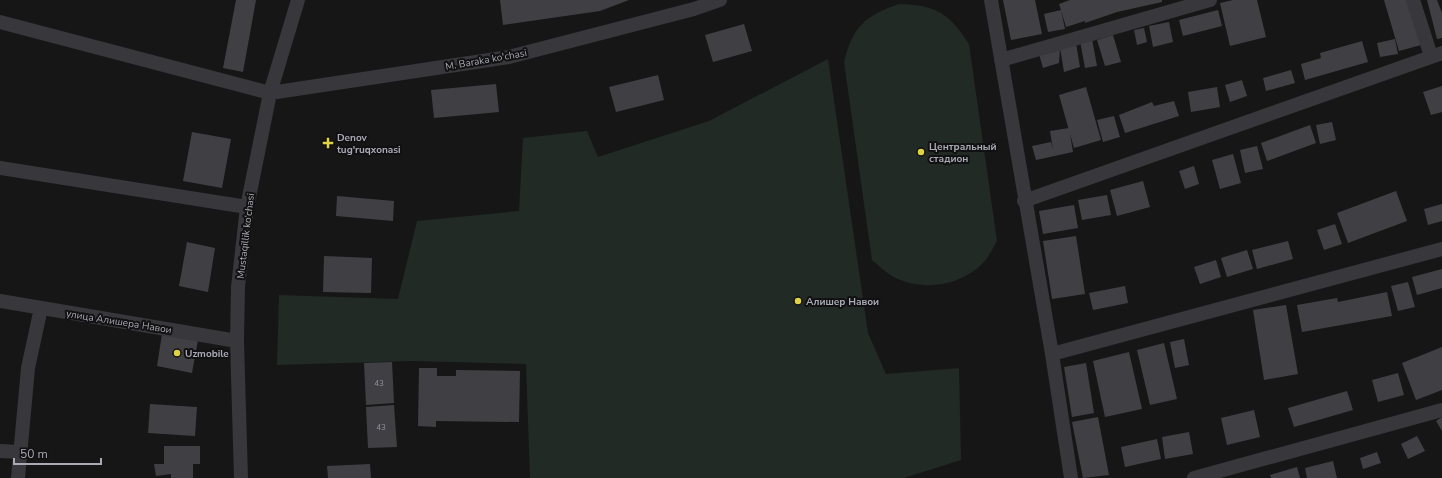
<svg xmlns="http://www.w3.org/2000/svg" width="1442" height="478" font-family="'Nunito Sans',sans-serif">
<rect width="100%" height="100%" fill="#161617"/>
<path fill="#222a25" d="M899,4C936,5 949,13 969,44L997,241C993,248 989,256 984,262C961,287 920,292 892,276C885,272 878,265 872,260L844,62C853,27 864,16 899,4Z
M828,59L868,333L886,374L959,368L961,460L904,478H530L526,364L411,361L277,365L279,295L398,299L417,221L519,211L523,138L587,131L598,157L709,121Z"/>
<path fill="#404044" d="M236,0H256L243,72L223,68Z
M500,0H629L600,11L503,25Z
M1003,0H1035L1042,34L1011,40Z
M1070,0H1162V2L1117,12L1085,23V21L1066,27L1061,10L1065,29L1048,32L1044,14L1061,10L1059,4Z
M1233,0H1257L1266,37L1230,46L1220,3Z
M1384,0H1408L1421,45L1399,51Z
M1427,0H1437L1442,13V38L1437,39Z
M1218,10L1222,26L1183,36L1179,20Z
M1169,22L1173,42L1153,47L1149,26Z
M744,24L752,51L713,62L705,35Z
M1144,28L1147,42L1137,45L1134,30Z
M1113,35L1121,62L1105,66L1097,40Z
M1092,39L1097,66L1085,68L1080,41Z
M1395,39L1398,54L1380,57L1377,43Z
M1362,41L1368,62L1305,80L1301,64L1321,58L1320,53Z
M1076,43L1080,67L1064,72L1060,48Z
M1060,48L1059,63L1043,68L1039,54Z
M1291,70L1295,83L1266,91L1263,78Z
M658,75L664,100L616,112L609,87Z
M1242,80L1247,96L1230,102L1225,85Z
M496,84L499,112L434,118L431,90Z
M1442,86V112L1431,115L1423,92Z
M1086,87L1101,140L1074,148L1059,95Z
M1217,87L1220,107L1191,112L1188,92Z
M1174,101L1179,116L1125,133L1119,115L1152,102L1154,106Z
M1114,116L1120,137L1103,142L1097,120Z
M1332,122L1336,140L1320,144L1316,125Z
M1310,125L1316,143L1267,161L1261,143Z
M1069,128L1073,152L1036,160L1032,146L1051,142L1053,150L1050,131Z
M192,132L231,139L222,188L183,181Z
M1257,146L1263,169L1245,173L1240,150Z
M1233,154L1241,183L1220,189L1212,160Z
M1194,166L1199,184L1185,189L1179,171Z
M1143,181L1150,207L1117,216L1110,190Z
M1396,191L1407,221L1348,243L1337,213Z
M1107,195L1111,215L1082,220L1078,200Z
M337,196L394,201L393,221L336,216Z
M1442,204V221L1428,225L1424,209Z
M1074,205L1078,228L1043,234L1039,211Z
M1335,224L1342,244L1324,250L1317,230Z
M1076,236L1085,294L1052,299L1043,241Z
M1288,241L1293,259L1257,269L1252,250Z
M187,242L215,248L208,292L179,286Z
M1247,250L1253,269L1227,277L1221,258Z
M324,256L372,258L371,293L323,292Z
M1216,260L1221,277L1200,284L1194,267Z
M1442,269V288L1417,295L1412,277Z
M1408,282L1415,307L1398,311L1391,286Z
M1125,286L1128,303L1093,310L1089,293Z
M1387,292L1392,316L1302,332L1297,305L1337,298L1338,302Z
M1286,305L1298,374L1264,380L1253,310Z
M162,334L198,340L192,373L157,366Z
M1184,339L1189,365L1175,368L1170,342Z
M1164,343L1177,399L1150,405L1137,350Z
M1442,347V390L1416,400L1402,363Z
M1129,352L1142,409L1105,417L1093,361Z
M392,362L394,403L366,405L364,363Z
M1086,363L1094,413L1072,417L1064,367Z
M419,368H437V376H456V370L520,371L519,422L436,421V427L418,426Z
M1398,373L1404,395L1378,402L1372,380Z
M1347,391L1353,410L1294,427L1288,408Z
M150,404L197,407L195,436L148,433Z
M394,405L397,447L368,448L366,407Z
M1254,410L1260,437L1227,445L1221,418Z
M1098,417L1109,475L1083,478L1072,422Z
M1442,417V431L1436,421Z
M1189,432L1193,454L1165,459L1162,437Z
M1417,436L1425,451L1408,459L1401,444Z
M1157,439L1161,459L1125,467L1121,447Z
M164,446H200V464H193V478H171V474L156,476L154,464H164Z
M1377,452L1381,463L1363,469L1360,458Z
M1333,461L1337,478H1307L1305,468Z
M370,464L371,478H328L327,466Z
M1297,467L1300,478H1271L1270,475Z"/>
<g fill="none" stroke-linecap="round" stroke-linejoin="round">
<path stroke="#37373c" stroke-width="14" d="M991,0L1052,354L1071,478
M1413,0L1431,56
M0,22L270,93L509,57L694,9L720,0
M1001,60L1210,0
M0,168L247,207
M1024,201L1442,53
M0,301L237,341
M1052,354L1442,249
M0,451L19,452
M18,478L28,368L41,308
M241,478L237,341L238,287L247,207L270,93L298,0
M1194,478L1442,410"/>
</g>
<g fill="#e0d245" stroke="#111112" stroke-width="1.5">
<path d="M326 137h4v4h4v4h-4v4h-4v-4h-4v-4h4z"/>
<circle cx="921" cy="152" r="4"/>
<circle cx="798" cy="301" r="4"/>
<circle cx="177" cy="353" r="4"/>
</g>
<g text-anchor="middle" stroke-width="4" stroke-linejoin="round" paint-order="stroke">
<g font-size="8" fill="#8f909a">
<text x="379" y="386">43</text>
<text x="381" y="430">43</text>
</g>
<g font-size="10" fill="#a9aab6" stroke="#111112">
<text transform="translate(486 59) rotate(-10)" y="4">M. Baraka ko'chasi</text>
<text transform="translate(245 236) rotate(-83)" y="4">Mustaqillik ko‘chasi</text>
<text transform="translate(119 321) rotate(9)" y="4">улица Алишера Навои</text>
</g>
<g font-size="10" font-weight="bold" fill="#a9aab6" stroke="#111112" text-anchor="start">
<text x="337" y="141">Denov<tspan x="337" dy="12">tug'ruqxonasi</tspan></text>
<text x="929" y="150">Центральный<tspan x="929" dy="12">стадион</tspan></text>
<text x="806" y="305">Алишер Навои</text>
<text x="185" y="357">Uzmobile</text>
</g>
</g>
<path d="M14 458v6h87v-6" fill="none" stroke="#a9aab6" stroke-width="2"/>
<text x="20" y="458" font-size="12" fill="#a9aab6" stroke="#111112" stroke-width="3" paint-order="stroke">50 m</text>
</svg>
